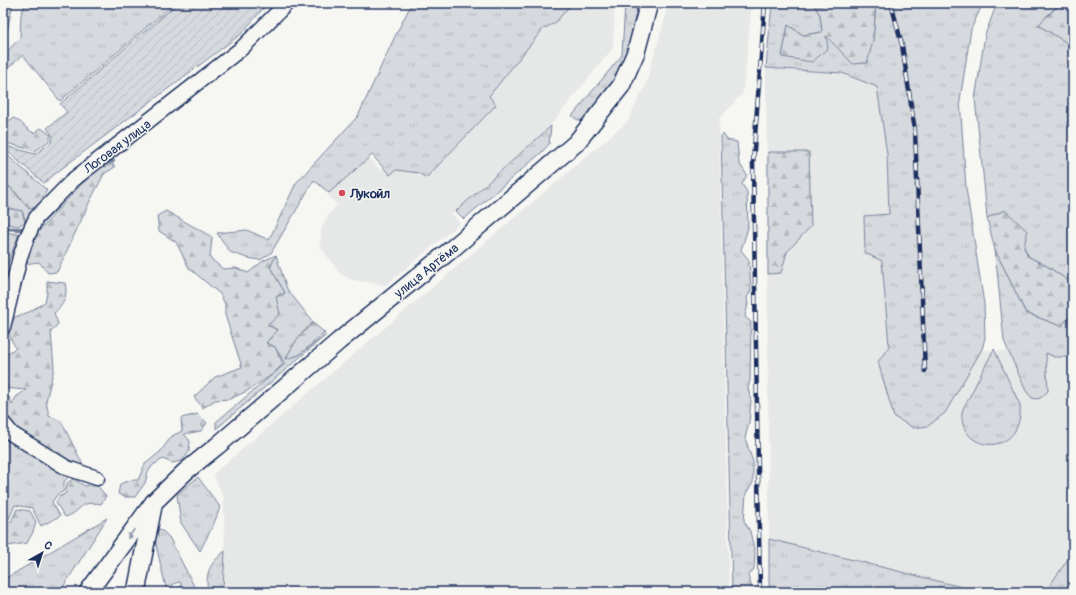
<svg xmlns="http://www.w3.org/2000/svg" width="1076" height="595" font-family="Pangolin,sans-serif">
<defs>
<pattern id="grass-tufts" width="24" height="20" patternUnits="userSpaceOnUse"><rect width="24" height="20" fill="#d6d9dd"/><path d="M3 7l-1-3M5 7V3M7 7l1-3M15 17l-1-3M17 17v-4M19 17l1-3" fill="none" stroke="#b7bbc0"/></pattern>
<pattern id="forest-firs" width="22" height="20" patternUnits="userSpaceOnUse"><rect width="22" height="20" fill="#d6d9dd"/><path d="M5 1l3.5 6h-7zM16 11l3.5 6h-7z" fill="#b7bbc0"/></pattern>
<pattern id="garden-furrows" width="10" height="10" patternUnits="userSpaceOnUse"><rect width="10" height="10" fill="#d6d9dd"/><path d="M-1 1l2-2M0 10L10 0M9 11l2-2" fill="none" stroke="#b7bbc0"/></pattern>
</defs>
<rect width="100%" height="100%" fill="#f6f6f2"/>
<filter id="ink" filterUnits="userSpaceOnUse"><feTurbulence type="fractalNoise" baseFrequency=".025" numOctaves="2"/><feDisplacementMap in="SourceGraphic" scale="8" xChannelSelector="R" yChannelSelector="G"/><feConvolveMatrix kernelMatrix="1 2 1 2 8 2 1 2 1" color-interpolation-filters="sRGB"/></filter>
<g filter="url(#ink)">
<path fill="#e6e7e7" d="M559,3H615L613,48L550,126L452,214L460,223L386,285L353,280L340,274L320,246L322,227L330,213L337,205L322,187L363,151L381,171L388,165L410,168L417,174L488,99L481,89Z
M666,3H752L743,93L719,119L729,592H269L268,590L225,589L224,498L213,474L628,121L639,97L644,90L666,15Z
M766,68L845,74L877,87L887,155L889,214L864,216L865,253L882,261L889,346L1046,353L1054,357H1073V552L1045,592H982L769,539Z"/>
<path fill="url(#grass-tufts)" stroke="#78849e" fill-rule="evenodd" d="M3,3H13L7,31L3,36Z
M26,3H175L60,101L23,55L3,72V56L20,38L21,14Z
M412,3H572L555,23L543,29L489,96L496,105L426,178L419,173L396,170L390,175L372,155L329,193L314,180L271,253L260,260L247,258L230,252L217,233L247,230L269,240L296,183L358,116L397,32Z
M625,3H638L624,68L586,120H578L572,116L622,55Z
M772,3H813L820,15L822,32L803,35L788,25L782,57L826,35L873,41L876,3H983L971,29L960,100L966,188L984,304L985,338L982,349L945,413L928,426L914,428L894,417L878,362L889,346L882,261L865,253L864,216L889,214L887,154L877,87L842,73L766,68Z
M997,3H1055L1059,4L1038,25L1073,46V45V93L1070,94L1067,125L1073,134V284L1047,266L1029,257L1005,210L987,218L984,183L975,99L985,35Z
M551,126L549,144L541,153L464,219L456,211Z
M723,134L727,140L737,142L739,163L747,175L742,184L747,192L748,228L741,250L749,260L751,290L747,298L748,304L745,317L751,322L750,380L748,388L751,401L749,423L745,438L753,462V483L746,493L744,521L750,531L755,553L754,569L748,576L753,591L752,592H732L721,136Z
M3,186L10,187L29,209L37,208L26,222L22,211L6,207L3,208Z
M3,232L19,234L6,268L3,262Z
M995,250L1026,313L1061,326L1073,313V357H1054L1046,353L1048,391L1043,396L1038,399L1032,398L1026,391L1004,341Z
M276,255L287,289L313,322C302,332 292,345 286,359L299,355L326,335L216,429V422L285,364L275,347L266,343L278,330L268,325L276,297L285,293L270,267Z
M994,349L1020,405C1024,459 958,454 962,412C963,407 968,401 970,396C978,380 986,364 994,349Z
M3,435L69,476L64,482V491L57,495L52,502L60,516L41,526L32,508L15,505L9,519L3,517Z
M198,477L220,507L215,521L200,551L181,523L177,495Z
M107,518L60,592H3V580Z
M160,529L169,537L197,592H185L181,589L173,592H167L154,536L156,530ZM178,582L181,583V587L175,590L173,589L172,585Z
M769,539L982,592H769Z
M225,551L223,590L252,592H208C205,571 210,564 225,551Z
M1073,552V592H1045Z"/>
<path fill="url(#forest-firs)" stroke="#78849e" d="M813,3H876L873,41L867,63L853,64L826,36L828,48L812,62L782,57L788,25L803,35L822,32L820,15Z
M1055,3H1073L1072,46L1038,25L1059,5Z
M1073,93V134L1067,125L1070,94Z
M13,118C21,120 25,129 34,133L41,128L51,135L49,141L35,151L3,142V124Z
M3,148L7,155L47,190L38,207L29,208L10,187L3,185Z
M768,152H809L811,226L787,252L781,273L768,274Z
M113,164L115,167L104,174L91,199L57,272L48,273L39,262L24,264L32,233L39,231L76,190L96,169Z
M5,208L22,211L25,222L18,226L3,223V209Z
M1005,210L1027,231L1024,248L1029,257L1047,266L1073,284V313L1061,326L1026,313L995,250L987,218Z
M166,211L212,237L210,258L223,269L236,268L248,273L263,261L276,255L270,267L285,293L276,297L280,314L268,325L277,330L266,343L275,347L283,364L273,374L247,391L230,399L215,400L203,408L194,397L215,377L242,367L225,315V304L220,294L189,268L176,242L159,231L157,216Z
M47,281L65,283C68,296 64,305 54,313L58,324L51,332L54,368L46,401L49,416L61,421L84,467L72,465L17,432L3,413V400L9,397L12,405L16,397L26,390L3,388V356L16,348C7,334 8,331 15,317L29,312L45,302L47,293Z
M313,323L325,333L299,355L286,359C292,345 302,332 313,323Z
M198,414L207,423L201,431L184,434L190,441L189,452L182,461L172,463L163,459L153,465L148,472L145,483L135,497H125L118,494L120,484L131,480H138L145,464L160,452L172,436L182,431L181,418Z
M73,479L85,486L95,483L106,496L101,504C77,500 83,512 65,517L56,503L59,497L66,493L67,483Z
M17,509L30,511L36,522L33,532L27,543L8,546L3,541V521L11,522Z"/>
<path fill="url(#garden-furrows)" stroke="#78849e" d="M178,3H268L241,34L61,169L44,183L9,153L6,146L35,154L51,143L53,136L47,128L67,112L60,104Z"/>
<g fill="none" stroke-linecap="round" stroke-linejoin="round">
<path stroke="#717e99" stroke-width="4" d="M102,164L113,161
M38,226L59,204
M3,228L17,229H28"/>
<defs>
<path id="minor" d="M3,327L20,257L27,237L36,218L74,179L242,48L287,3
M3,423L12,434L67,468L97,478"/>
<path id="tertiary" d="M88,592L154,502L186,471L217,446L339,341L453,248L576,143L621,86L636,52L649,3
M136,592L153,506"/>
</defs>
<use href="#minor" stroke="#1b2f5e" stroke-width="17"/>
<use href="#tertiary" stroke="#1b2f5e" stroke-width="20"/>
<use href="#minor" stroke="#f6f6f2" stroke-width="14"/>
<use href="#tertiary" stroke="#f6f6f2" stroke-width="17"/>
<defs>
<path id="rail" d="M891,3L902,45L915,131L925,371
M760,592L753,163L765,3"/>
</defs>
<use href="#rail" stroke="#1b2f5e" stroke-width="4.5"/>
<use href="#rail" stroke="#f6f6f2" stroke-width="3" stroke-dasharray="9" stroke-linecap="butt"/>
</g>
<defs><path id="oneway-solid" d="M-6-.8H1V-3.2L6.5 0L1 3.2V.8H-6Z"/></defs>
<use fill="#8892a8" href="#oneway-solid" transform="translate(131 534) rotate(126)"/>
</g>
<circle fill="#d1495b" stroke="#f6f6f2" stroke-width="1.5" cx="342" cy="193" r="4"/>
<g text-anchor="middle" stroke-width="3" stroke-linejoin="round" paint-order="stroke">
<g font-size="13" fill="#1b2f5e" stroke="#f6f6f2">
<text transform="translate(117 146) rotate(-37)" y="5">Логовая улица</text>
<text transform="translate(426 270) rotate(-39)" y="5">улица Артёма</text>
</g>
<g font-size="13" font-weight="bold" fill="#1b2f5e" stroke="#f6f6f2" text-anchor="start">
<text x="350" y="198">Лукойл</text>
</g>
</g>
<rect width="1076" height="595" fill="none" stroke="#f6f6f2" stroke-width="16"/>
<rect x="8" y="8" width="1060" height="579" fill="none" stroke="#1b2f5e" stroke-width="1.5" filter="url(#ink)"/>
<g transform="translate(42 553) rotate(39)" stroke="#f6f6f2" stroke-width="3" paint-order="stroke">
<path d="M0-3L7 15L0 10L-7 15Z" fill="#1b2f5e"/>
<text y="-6" font-size="11" font-weight="bold" text-anchor="middle" fill="#1b2f5e">С</text>
</g>
</svg>
